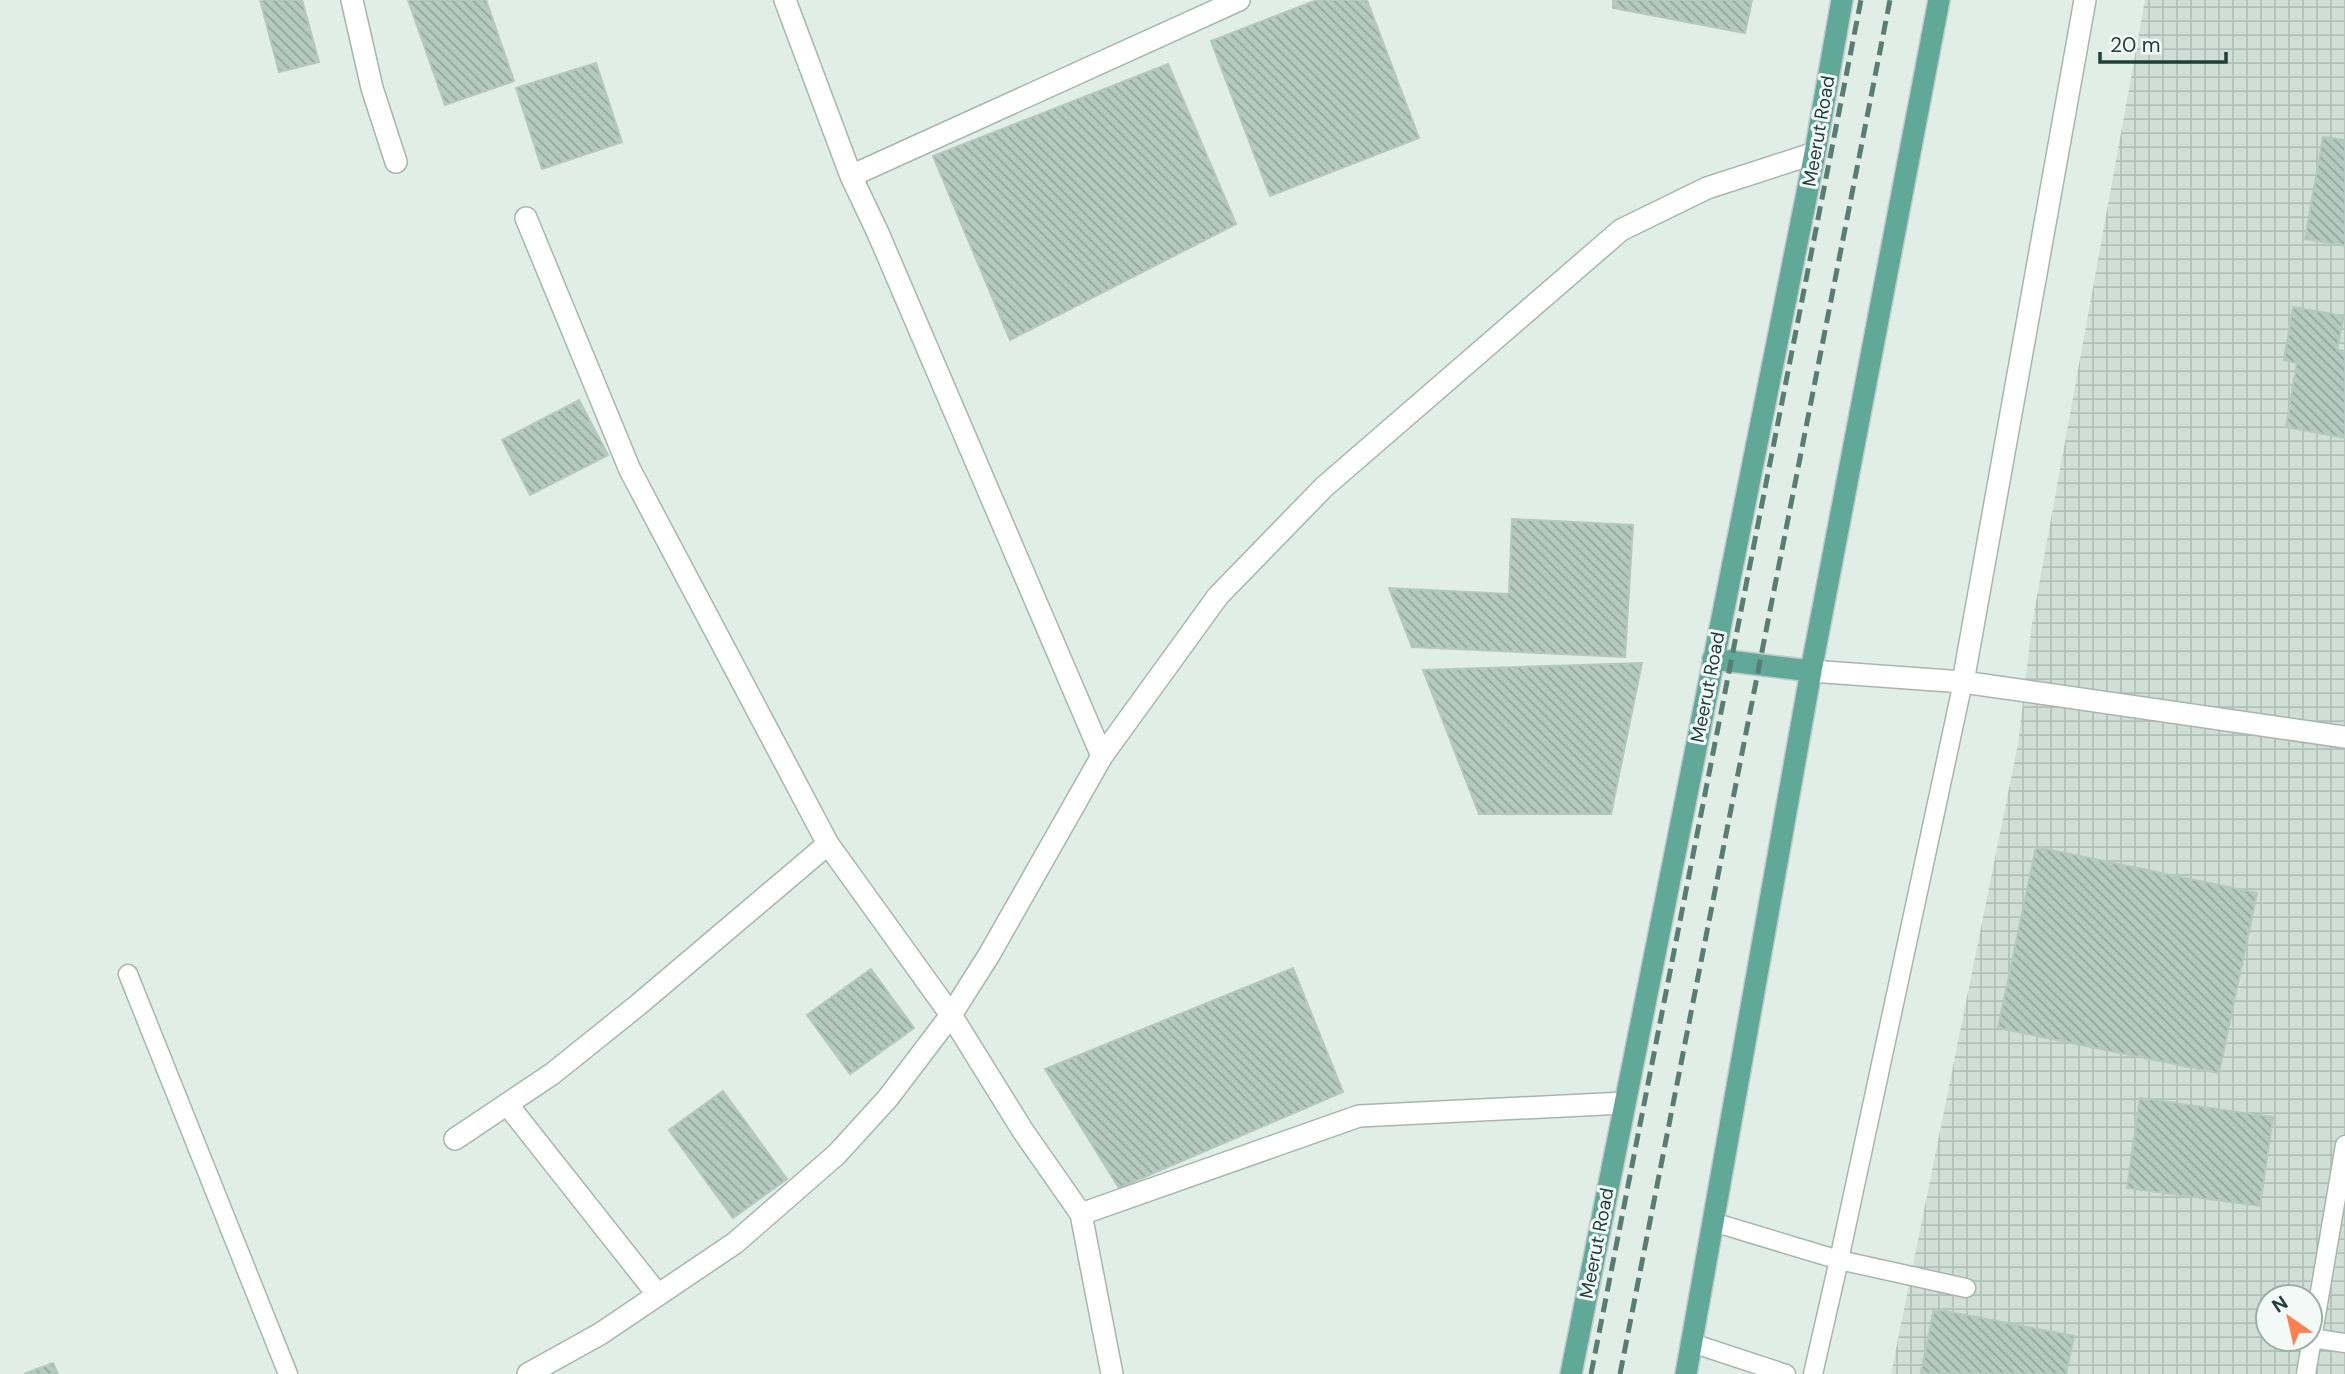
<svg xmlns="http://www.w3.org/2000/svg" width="2345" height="1374" font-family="'DM Sans',sans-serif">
<defs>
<pattern id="industrial-grid" width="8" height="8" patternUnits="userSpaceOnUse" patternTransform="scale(1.75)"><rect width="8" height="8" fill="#cfded7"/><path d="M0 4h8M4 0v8" fill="none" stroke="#b1c0b9"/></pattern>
<pattern id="building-back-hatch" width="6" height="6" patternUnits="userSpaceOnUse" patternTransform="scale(1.75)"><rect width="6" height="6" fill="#b6c9c1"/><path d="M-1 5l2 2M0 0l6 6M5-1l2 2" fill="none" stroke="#93a59e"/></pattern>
</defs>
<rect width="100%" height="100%" fill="#e1eee8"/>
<path fill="url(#industrial-grid)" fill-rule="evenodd" d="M2145,0H2345V1374H1891L2018,744L2032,624ZM2268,1297H2310V1339H2268Z"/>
<path fill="url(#building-back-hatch)" stroke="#b3c8c0" stroke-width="2" d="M260,0H302L319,62L279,72Z
M408,0H486L514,81L445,105Z
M1317,0H1367L1419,138L1270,196L1211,41Z
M1613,0H1752L1745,33L1613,8Z
M596,63L622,142L542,169L516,88Z
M1168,64L1236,224L1010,340L933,156Z
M2323,137L2345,140V246L2305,239Z
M2293,307L2344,316L2337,350L2345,351V438L2286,427L2297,363L2284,360Z
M579,400L608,455L530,495L502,440Z
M1512,519L1633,525L1625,657L1412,647L1389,588L1509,594Z
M1642,663L1611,814H1479L1423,670Z
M2036,847L2257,893L2219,1073L1998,1028Z
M1293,968L1343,1092L1119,1188L1045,1069Z
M871,969L914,1028L850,1074L807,1015Z
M723,1091L787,1179L733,1218L669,1130Z
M2140,1098L2273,1117L2260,1206L2127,1188Z
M1934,1309L2074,1336L2066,1374L1921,1373Z
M53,1363L58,1374H24Z"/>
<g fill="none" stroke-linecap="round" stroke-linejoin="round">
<defs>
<path id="service" d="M128,974L288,1374
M1713,1222L1839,1260L1966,1288
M2312,1338L2345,1343
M1692,1343L1786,1374
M1813,1374L1839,1260L1963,682
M2306,1374L2345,1145"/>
<path id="minor" d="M352,0L372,88L396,162
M785,0L851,176L878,233L1102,756
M851,176L1239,0
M526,218L630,470L828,844L951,1015L1023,1131L1081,1214L1112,1374
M507,1104L658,1295
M455,1139L552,1074L638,1005L828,844
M1081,1214L1359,1116L1624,1103
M528,1374L600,1334L735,1243L837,1154L888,1098L951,1015L989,955L1102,756L1218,596L1324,487L1621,230L1707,188L1815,153"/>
<path id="tertiary" d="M1811,671L1963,682L2345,737
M1963,682L2085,0"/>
<path id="primary" d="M1713,659L1811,671
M1571,1374L1815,153L1842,0
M1686,1374L1811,671L1939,0"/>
</defs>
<use href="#service" stroke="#a3b7b0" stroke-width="21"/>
<use href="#minor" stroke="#a3b7b0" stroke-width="24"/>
<use href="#tertiary" stroke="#a3b7b0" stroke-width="24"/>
<use href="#primary" stroke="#c0cac8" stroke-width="24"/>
<use href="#service" stroke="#fff" stroke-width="18"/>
<use href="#minor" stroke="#fff" stroke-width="21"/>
<use href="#tertiary" stroke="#fff" stroke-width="21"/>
<use href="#primary" stroke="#60a898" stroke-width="21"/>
<path stroke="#597c74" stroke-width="5" stroke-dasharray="14 7" stroke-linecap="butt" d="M1591,1374L1861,0
M1620,1374L1890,0"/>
</g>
<g text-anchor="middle" stroke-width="6" stroke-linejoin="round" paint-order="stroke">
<g font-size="19" fill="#1f4139" stroke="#f2f9f6">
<text transform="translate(1818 131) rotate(-80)" y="7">Meerut Road</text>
<text transform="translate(1707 687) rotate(-79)" y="7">Meerut Road</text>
<text transform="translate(1596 1243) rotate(-79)" y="7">Meerut Road</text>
</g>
</g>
<g transform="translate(2289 1318) rotate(326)"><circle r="33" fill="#f2f9f6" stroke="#9eafaa" stroke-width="2"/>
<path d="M0-5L12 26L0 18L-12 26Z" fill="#ff7f4e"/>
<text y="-10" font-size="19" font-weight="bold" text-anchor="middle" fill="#1f4139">N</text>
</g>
<path d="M2100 52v10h126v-10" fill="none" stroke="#1f4139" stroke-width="3.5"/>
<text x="2110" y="52" font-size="21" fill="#1f4139" stroke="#f2f9f6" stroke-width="5" paint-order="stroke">20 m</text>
</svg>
